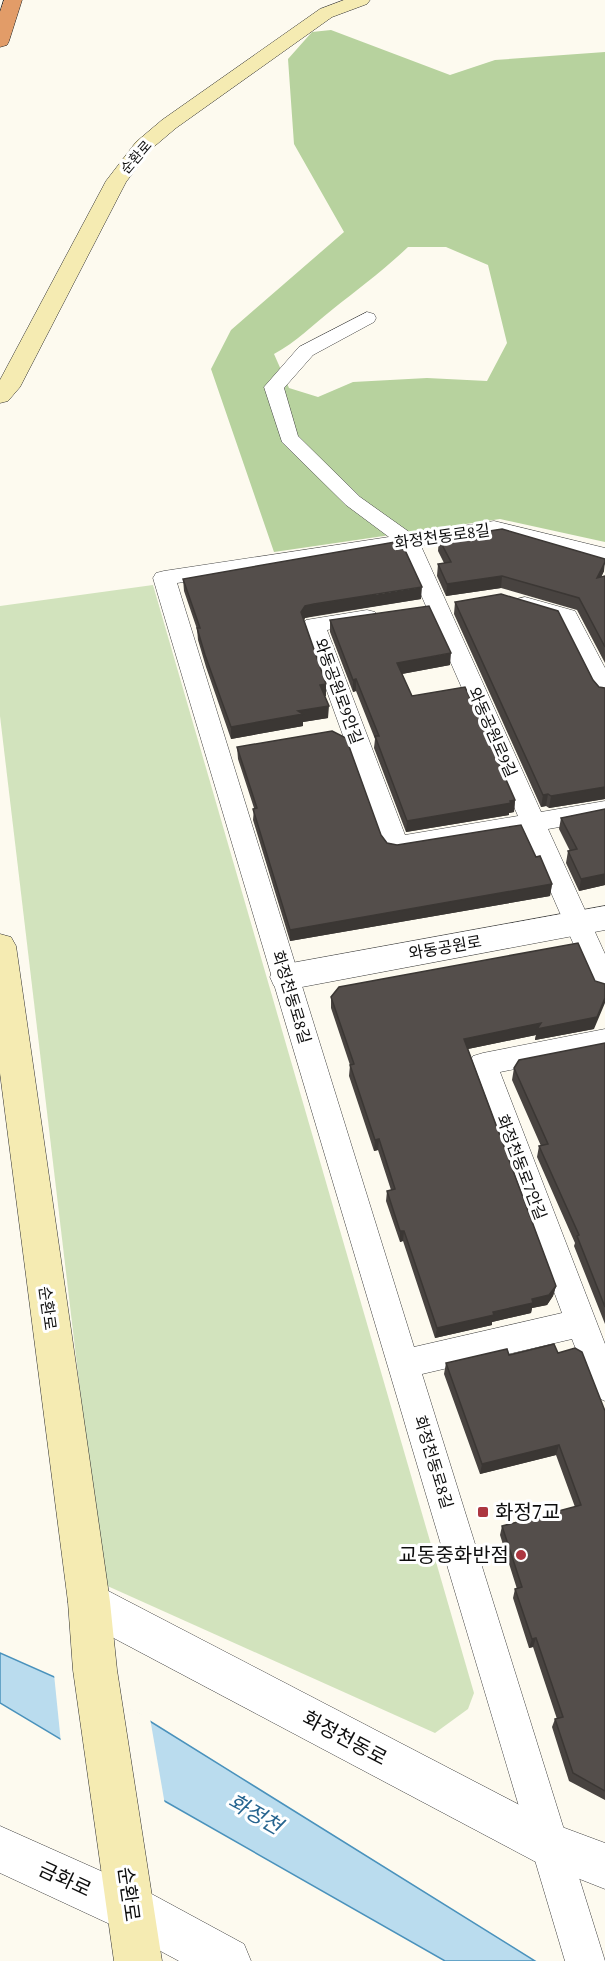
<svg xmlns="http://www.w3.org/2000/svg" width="605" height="1961" font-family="'Source Serif 4','Noto Sans KR',serif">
<rect width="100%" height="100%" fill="#fdfaef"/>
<path fill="#d2e3bd" d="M153,585L474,1693L468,1709L435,1733L103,1584L0,716V606Z"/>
<path fill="#b7d29e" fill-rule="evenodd" d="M331,30L450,75L495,60L605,52V542L500,519L274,552L211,369L231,330L344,232L294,144L288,59L312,32ZM408,247H446L488,265L507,343L487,381L427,378L353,382L318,397L289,388L274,354C296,342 313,325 333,309C358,289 384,270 408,247Z"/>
<path fill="#badcee" stroke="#4a92bc" stroke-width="1.5" d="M0,1653L140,1715L535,1961H445L154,1795L0,1703Z"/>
<path fill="#fdfaef" d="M54,1674L150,1718L165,1805L61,1743Z"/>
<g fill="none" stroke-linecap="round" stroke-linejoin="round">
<defs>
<path id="minor" d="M367,312L374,314L376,318L374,322L313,355L284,388L298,436L360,497L412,534L494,521L605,548V562L494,535L421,546L541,812L605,801V819L548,829L605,954V995L595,991L591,984L525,833L396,855L387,853L383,846L303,625L306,620L367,610L375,612L378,617L375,622L327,630L405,835L518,816L401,549L177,583L414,1347L562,1313L469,1064L473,1056L483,1053L605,1029V1051L500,1072L605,1344V1401L594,1396L572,1339L422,1374L605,1961H565L153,578L156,573L164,571L389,537L346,505L282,442L264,387L299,347Z
M525,597L575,611L605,668V699L597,697L593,691L558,621L517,609L514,604L517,599Z"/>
<path id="tertiary" d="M605,906V930L286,990L274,986L270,977L274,968L286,964Z
M89,1581L562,1827L605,1843V1889L534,1861L74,1617L68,1602L74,1587Z
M0,1826L148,1892L244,1944L251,1961H179L114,1926L0,1873Z"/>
<path id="secondary" d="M344,0H370L367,4L332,17L176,128L150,150L126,182L20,387L8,401L0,403V380L106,181L136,142L162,120L320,9Z
M0,934L11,937L16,946L110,1602L117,1670L162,1961H114L73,1670L68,1602L0,1073Z"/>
<path id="motorway" d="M4,0H22L9,41L7,45L0,47V12Z"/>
</defs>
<use href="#minor" stroke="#404040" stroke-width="1"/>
<use href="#tertiary" stroke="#404040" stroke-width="1"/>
<use href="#secondary" stroke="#2f2f2f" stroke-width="1"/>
<use href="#motorway" stroke="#1e1e1e" stroke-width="1"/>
<use href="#minor" fill="#fff" fill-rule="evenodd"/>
<use href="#tertiary" fill="#fff" fill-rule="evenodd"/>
<use href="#secondary" fill="#f5ebb2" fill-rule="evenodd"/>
<use href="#motorway" fill="#e29c68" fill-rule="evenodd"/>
</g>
<path fill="#484340" d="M439,539L604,571L601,577L605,576V663L577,610L501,588L446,596L437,576L438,564L444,563L438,551Z
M183,579L421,599L305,618L304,620L326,696H325L328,718L303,722V726L231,739L206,667L198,640L197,629L184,591Z
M455,602L593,680L599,687L605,688V799L549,808L546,806L541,807L454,614Z
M330,620L450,665L402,674L412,696L515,800L514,812L509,813V815L406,832L374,748L375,739L356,691L353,692L330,632Z
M237,747L381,835L387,843L397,845L536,857L552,884L550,896L290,941L253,820L254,808L238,759Z
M605,809V885L579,891L566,863L568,851H570L559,829L561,818Z
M331,997L594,1029L535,1040L536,1035L468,1049L556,1286L553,1296L547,1305L532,1308L531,1313L492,1322V1325L435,1338L403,1241L400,1242L386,1201L387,1191L391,1190L378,1150L374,1151L349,1076L350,1065L331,1008Z
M605,1043V1324L574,1246L575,1243L537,1157L539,1146H541L512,1080L514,1068Z
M558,1353L605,1411V1800L569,1781L552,1727L555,1719H557L533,1647L529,1648L513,1598L515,1589H517L500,1535L502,1526L575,1507L556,1455L480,1474L444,1374L446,1363L509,1355Z"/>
<path fill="#3b3734" d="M605,562L604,571L595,590L597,578Z
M502,576L501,588L446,596L447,584Z
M422,587L421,599L313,616L305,618L301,624V612L305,606Z
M451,653L450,665L396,675L397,663Z
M356,679V691L353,692V680Z
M326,684V696L320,697V685Z
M329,706L328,718L303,722V726L231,739V727L298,711Z
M605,787V799L549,808L551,796Z
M548,794L546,806L541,807L543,795Z
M515,800L514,812L509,813V815L406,832L407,821Z
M605,874V885L579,891L581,879Z
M552,884L550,896L290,941V930Z
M605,998V1003L594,1029L535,1040L536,1035L463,1050L464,1039Z
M379,1139L378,1150L374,1151L375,1140Z
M400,1231H404L403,1241L400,1242Z
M556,1286L553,1296L547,1305L532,1308L531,1313L492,1322V1325L435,1338L437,1328L493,1312L532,1299Z
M559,1445L556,1455L480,1474L482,1464Z
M536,1638L533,1647L529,1648L532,1639Z"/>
<path fill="#544e4b" stroke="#3b3734" stroke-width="1.5" d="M502,529L605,559V562L597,578L605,576V647L579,598L502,576L447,584L438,564L451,562L439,539Z
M395,542L404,548L422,587L314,604L305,606L301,612L326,684L320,685L329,706L298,711L303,714L231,727L205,655L197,628H200L183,579Z
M501,594L558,611L593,680L599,687L605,688V787L551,796L548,794L543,795L455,602Z
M429,606L451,653L397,663L412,696L465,687L515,800L510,801L511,803L407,821L375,736H379L356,679L353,680L330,620Z
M332,731L346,738L381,835L387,843L397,845L521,825L536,857L540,856L552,884L290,930L253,809L257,808L237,747Z
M605,809V874L581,879L568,851L577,849L561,818Z
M578,943L595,981L605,984V998L597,1017L537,1029L541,1023L464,1039L556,1286L549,1295L532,1299L533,1303L493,1312L494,1315L437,1328L404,1231H400L387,1191L395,1189L379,1139L375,1140L350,1065L354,1064L331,997L339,987Z
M605,1043V1307L577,1236L579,1235L539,1146L548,1144L514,1068L519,1060Z
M554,1344L558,1353L575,1348L582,1352L605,1411V1791L573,1773L555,1719L563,1717L536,1638L532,1639L515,1589L522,1587L502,1526L581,1505L559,1445L482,1464L446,1363L507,1349L509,1355Z"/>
<g fill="#ac3640" stroke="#fff" stroke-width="2">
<rect x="477" y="1506" width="12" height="12" rx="3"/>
<circle cx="521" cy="1555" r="6"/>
</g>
<g text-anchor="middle" stroke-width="6" stroke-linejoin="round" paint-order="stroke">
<g font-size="14" fill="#0d0d0d" stroke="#fff">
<text transform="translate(136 157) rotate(-49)" y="5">순환로</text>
</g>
<g font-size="16" fill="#0d0d0d" stroke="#fff">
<text transform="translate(442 536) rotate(-8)" y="6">화정천동로8길</text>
<text transform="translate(339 691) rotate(70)" y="6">와동공원로9안길</text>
<text transform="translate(493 732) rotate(66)" y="6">와동공원로9길</text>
<text transform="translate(445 947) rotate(-10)" y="6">와동공원로</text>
<text transform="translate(292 997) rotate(73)" y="6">화정천동로8길</text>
<text transform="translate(522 1167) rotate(69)" y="6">화정천동로7안길</text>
<text transform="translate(48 1308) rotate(82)" y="6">순환로</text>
<text transform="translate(434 1462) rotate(73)" y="6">화정천동로8길</text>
</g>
<g font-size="20" fill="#0d0d0d" stroke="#fff" text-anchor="start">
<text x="495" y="1519">화정7교</text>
<text x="509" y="1562" text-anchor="end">교동중화반점</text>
</g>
<g font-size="20" fill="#0d0d0d" stroke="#fff">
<text transform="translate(345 1738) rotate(28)" y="7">화정천동로</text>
<text transform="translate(65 1879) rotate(25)" y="7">금화로</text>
<text transform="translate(129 1894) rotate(82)" y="7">순환로</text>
</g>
<g font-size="21" font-style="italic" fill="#26648f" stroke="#fff">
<text transform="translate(255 1814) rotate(30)" y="7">화정천</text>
</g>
</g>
</svg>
